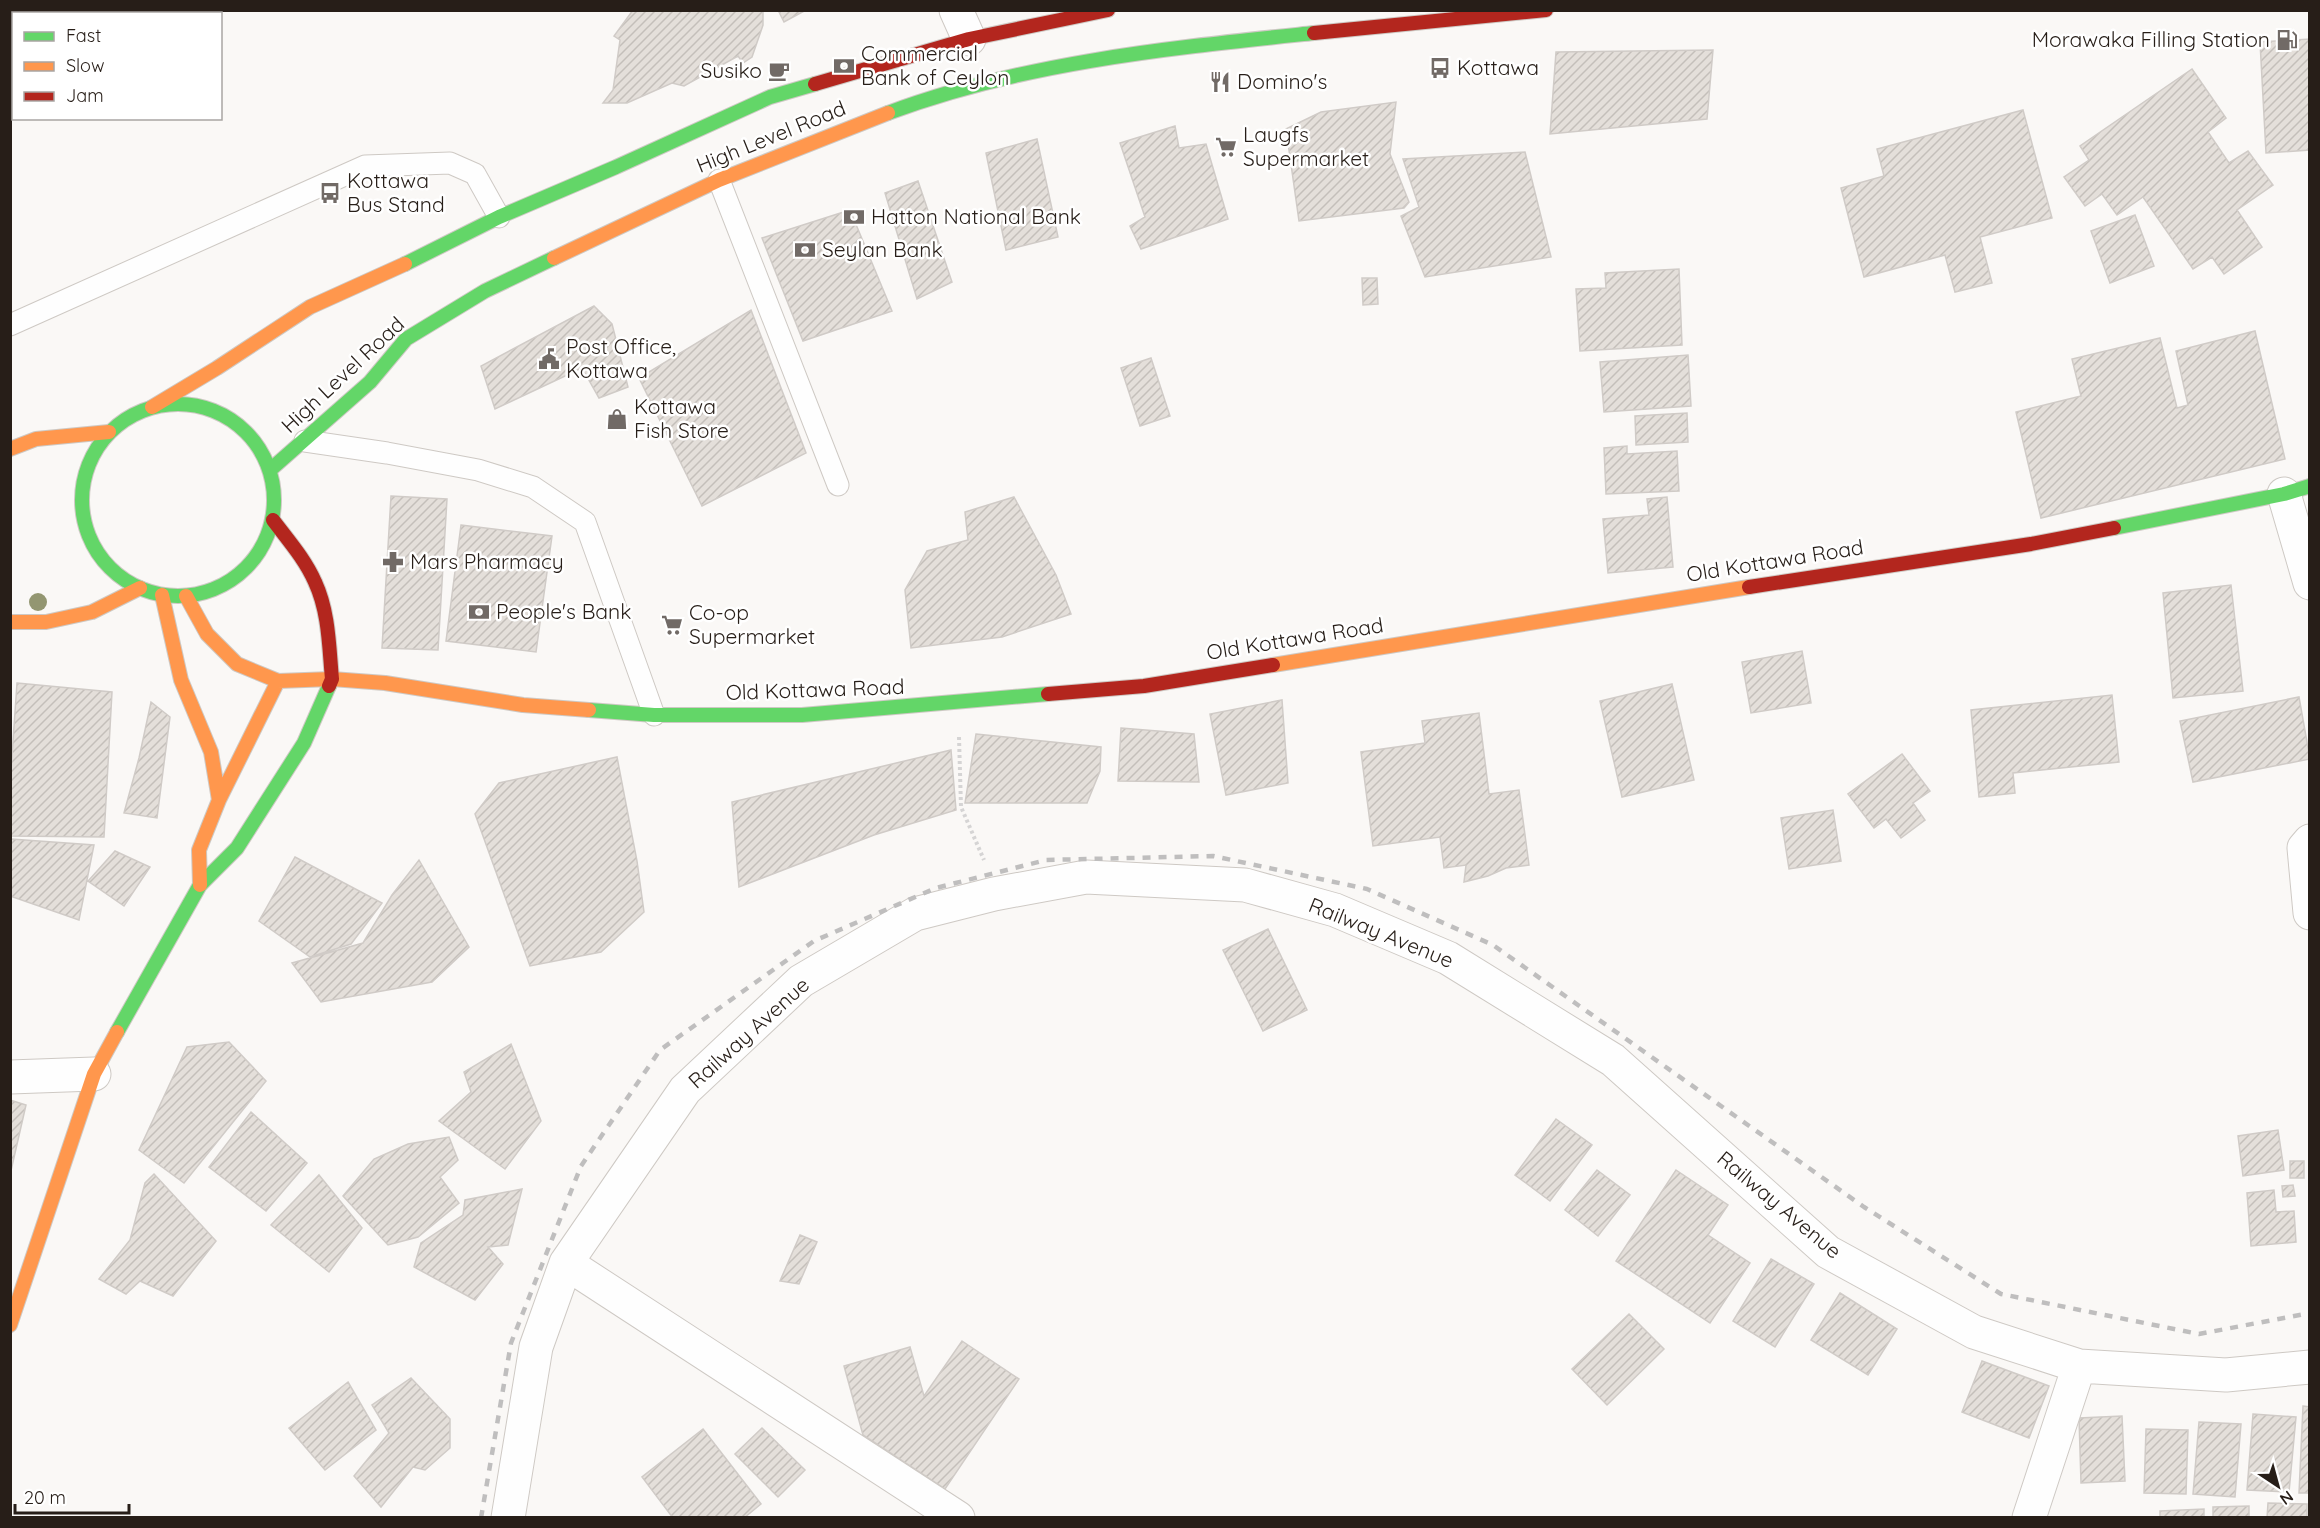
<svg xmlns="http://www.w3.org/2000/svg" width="2320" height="1528" font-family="Quicksand,sans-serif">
<defs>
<pattern id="building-hatch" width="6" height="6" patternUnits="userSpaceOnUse" patternTransform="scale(1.5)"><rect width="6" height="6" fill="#e4dfda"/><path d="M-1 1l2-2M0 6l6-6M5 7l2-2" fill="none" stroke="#c4bfba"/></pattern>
</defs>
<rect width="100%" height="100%" fill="#faf8f6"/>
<path fill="url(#building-hatch)" stroke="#d0cbc7" stroke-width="1.5" d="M57,10H140L137,14H60Z
M633,10H763V25L752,57L743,63L738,56L684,86L672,83L627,103H603L613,90L620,40L614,36Z
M778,10H806L784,22Z
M2310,39V150L2266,153L2260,42Z
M1713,50L1707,119L1550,134L1556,52Z
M2192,69L2226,118L2208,132L2229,163L2248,151L2273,185L2237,210L2262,247L2224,274L2212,257L2193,269L2143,197L2117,215L2102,194L2085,206L2064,177L2089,160L2080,146Z
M1396,102L1390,154L1409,202L1404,208L1299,221L1286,129L1321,112Z
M2023,110L2052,218L1980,237L1992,283L1955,292L1945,255L1864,277L1841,188L1884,176L1877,149Z
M1175,126L1179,148L1206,144L1228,219L1141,249L1130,226L1145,217L1120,143Z
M1037,139L1058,237L1006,250L986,153Z
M1525,152L1551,257L1425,277L1401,216L1419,207L1403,159Z
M918,181L952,282L917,299L885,193Z
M850,210L892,311L803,341L762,238Z
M2135,215L2154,266L2110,283L2091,231Z
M1679,269L1682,345L1580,351L1576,289L1606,288L1605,273Z
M1362,278H1377L1378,304L1363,305Z
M594,306L612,324L628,387L599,398L582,368L495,409L481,366Z
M751,310L806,453L702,506L639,378Z
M2255,331L2285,459L2041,518L2016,412L2081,396L2072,359L2160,338L2177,408L2188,405L2176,351Z
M1688,355L1691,406L1604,412L1600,362Z
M1151,358L1170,416L1140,426L1121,368Z
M1687,413L1688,442L1636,445L1635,416Z
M1627,446V454L1677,451L1679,491L1606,494L1604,448Z
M391,496L447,499L438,650L382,648Z
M1014,497L1056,575L1071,614L1002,637L911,648L905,590L927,551L968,540L965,512Z
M1667,497L1673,567L1608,573L1603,519L1649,515L1647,499Z
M461,525L552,536L536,652L446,641Z
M2231,585L2243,691L2173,698L2163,593Z
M1802,651L1811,703L1751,713L1742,662Z
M17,683L112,692L104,837L10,836V785Z
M1672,684L1694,780L1622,797L1600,701Z
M2112,695L2119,762L2013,773L2015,793L1979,797L1971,710Z
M2299,697L2310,759L2193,782L2180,721Z
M1282,700L1288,783L1226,795L1210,714Z
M151,702L170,717L157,818L124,813L139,758Z
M1479,713L1489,794L1519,790L1529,865L1506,868L1488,876L1464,882L1466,865L1444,868L1440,837L1373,846L1361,752L1425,743L1422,721Z
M1121,728L1194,734L1199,782L1118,781Z
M976,734L1101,747L1100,771L1087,803H965Z
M951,750L956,810L874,835L739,887L732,802Z
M1902,754L1930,791L1913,803L1925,820L1901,838L1886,819L1874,828L1848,794Z
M617,757L637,861L644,912L601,952L530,966L475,814L499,783Z
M1833,810L1841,861L1789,869L1781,818Z
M11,839L94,845L79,920L10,896Z
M115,851L150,867L124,906L88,881Z
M295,857L382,903L351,944L310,957L259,921Z
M419,860L469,947L432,982L321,1002L292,963L363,943L392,895Z
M1268,929L1307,1010L1263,1031L1223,950Z
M229,1042L266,1081L184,1183L139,1150L187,1047Z
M511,1044L541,1121L505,1169L439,1121L471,1092L464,1072Z
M10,1100L26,1105L10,1175Z
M251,1112L307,1163L266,1211L209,1167Z
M1556,1119L1592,1145L1550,1201L1515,1175Z
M2278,1130L2284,1170L2243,1176L2238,1136Z
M449,1137L458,1160L440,1177L459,1203L418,1237L388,1245L343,1196L374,1159L408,1144Z
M2290,1161H2304V1178H2290Z
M1597,1170L1630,1195L1598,1236L1565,1210Z
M1676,1170L1728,1205L1708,1235L1750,1263L1710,1323L1616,1261Z
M154,1174L216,1241L173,1296L140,1281L126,1294L99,1279L130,1240L145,1183Z
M319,1175L362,1228L329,1272L271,1225Z
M2293,1185L2295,1196L2283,1197L2282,1186Z
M522,1189L508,1245L488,1247L503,1264L475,1300L414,1267L421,1243L463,1215L465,1200Z
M2274,1190L2276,1212L2294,1211L2296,1242L2251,1246L2247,1193Z
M800,1235L817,1242L799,1284L780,1281Z
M1771,1259L1814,1284L1775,1347L1733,1321Z
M1840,1293L1897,1329L1868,1375L1811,1340Z
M1629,1314L1664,1349L1607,1405L1572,1369Z
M962,1341L1019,1379L945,1489L863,1435L844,1366L910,1347L924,1396Z
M1982,1361L2049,1386L2029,1438L1962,1412Z
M411,1378L450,1419V1448L425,1470L413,1467L381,1507L354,1476L389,1433L372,1405Z
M348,1382L376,1430L325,1470L289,1428Z
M2303,1406L2310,1407V1493H2299Z
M2253,1414L2296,1417L2289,1492L2247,1490Z
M2122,1416L2125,1481L2081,1483L2079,1418Z
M2199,1422L2241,1424L2235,1497L2193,1494Z
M762,1428L805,1470L778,1497L735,1454Z
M703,1429L761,1504L744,1518H673L642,1477Z
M2146,1429L2188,1430L2186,1494L2144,1493Z
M2268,1503L2307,1504V1518H2267Z
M2249,1506V1518H2213V1507Z
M2204,1509V1518H2160V1511Z"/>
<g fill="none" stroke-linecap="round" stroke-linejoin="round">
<defs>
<path id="lane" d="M25,14L27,10
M10,36L14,31
M719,180L838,485
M10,325L365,166L450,163L475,174L499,217
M305,441L387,453L478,470L533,487L585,522L654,715"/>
<path id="street" d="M956,10L969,39
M2284,494L2310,583
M2310,841L2304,848L2310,913
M10,1077L94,1074
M566,1263L958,1518
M508,1518L536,1347L566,1263L685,1090L801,981L915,914L994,894L1086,877L1245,885L1335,910L1448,958L1613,1060L1828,1252L1974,1332L2079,1366L2226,1375L2310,1367
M2029,1518L2079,1366"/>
<path id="fast" d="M888,113C1024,62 1171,48 1314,33
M405,264L499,217L616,167L770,97L815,84
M82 500a96 96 0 1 1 192 0a96 96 0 1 1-192 0Z
M270,470L370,382L406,339L485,291L554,258
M2114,528L2284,494L2310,486
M589,710L654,715H802L1048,694
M117,1032L200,885L237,848L304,743L329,686"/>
<path id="slow" d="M554,258L719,180L888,113
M152,407L217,368L310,307L405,264
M10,449L36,439L109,432
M162,595L181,680L211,752L219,800
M186,596L207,634L237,664L278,681L332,679L385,683L523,705L589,710
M10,622H46L92,612L140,588
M1273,665L1749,587
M200,885L199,850L219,800L278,681
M10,1325L94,1074L117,1032"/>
<path id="jam" d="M1314,33L1546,10
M815,84L969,39L1108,10
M273,520C288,540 305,559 315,582C329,612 329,647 332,679L329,686
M1749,587L2031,544L2114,528
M1048,694L1144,686L1273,665"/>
</defs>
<use href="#lane" stroke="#cec9c4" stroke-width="23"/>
<use href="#street" stroke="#cec9c4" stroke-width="35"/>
<use href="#fast" stroke="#cec9c4" stroke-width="16"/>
<use href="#slow" stroke="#cec9c4" stroke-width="16"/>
<use href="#jam" stroke="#cec9c4" stroke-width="16"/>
<path stroke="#d5d4d4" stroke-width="4" stroke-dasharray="3 3" stroke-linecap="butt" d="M959,737L961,807L984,860"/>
<use href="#lane" stroke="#fefefe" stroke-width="21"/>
<use href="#street" stroke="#fefefe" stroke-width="33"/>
<use href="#fast" stroke="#63d668" stroke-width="14"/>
<use href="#slow" stroke="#ff974d" stroke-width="14"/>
<use href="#jam" stroke="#b3261e" stroke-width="14"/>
<path stroke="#bfbebe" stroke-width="4.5" stroke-dasharray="8 8" stroke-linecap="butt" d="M481,1518L511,1343L581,1166L660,1050L814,941L936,888L1046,860L1213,856L1367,889L1493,945L1864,1207L2001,1294L2199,1334L2310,1313"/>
</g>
<circle fill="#939671" cx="38" cy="602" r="9"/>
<defs>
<symbol id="fuel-bare" viewBox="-9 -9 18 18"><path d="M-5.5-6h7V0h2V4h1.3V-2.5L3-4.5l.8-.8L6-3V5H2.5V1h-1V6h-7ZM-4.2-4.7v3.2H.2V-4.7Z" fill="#716a66" stroke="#fff" stroke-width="2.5" paint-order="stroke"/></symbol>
<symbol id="bank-bare" viewBox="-9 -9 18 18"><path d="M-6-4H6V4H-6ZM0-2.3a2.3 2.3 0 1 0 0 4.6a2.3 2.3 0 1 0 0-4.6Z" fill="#716a66" stroke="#fff" stroke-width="2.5" paint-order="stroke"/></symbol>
<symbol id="bus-bare" viewBox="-9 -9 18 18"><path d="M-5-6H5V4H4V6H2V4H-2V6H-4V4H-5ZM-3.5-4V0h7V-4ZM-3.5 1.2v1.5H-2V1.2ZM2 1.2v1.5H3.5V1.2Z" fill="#716a66" stroke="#fff" stroke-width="2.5" paint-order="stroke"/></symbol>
<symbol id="cafe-bare" viewBox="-9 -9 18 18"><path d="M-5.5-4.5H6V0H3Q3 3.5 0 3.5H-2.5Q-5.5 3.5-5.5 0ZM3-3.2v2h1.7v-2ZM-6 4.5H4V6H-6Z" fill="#716a66" stroke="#fff" stroke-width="2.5" paint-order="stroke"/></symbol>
<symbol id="restaurant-bare" viewBox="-9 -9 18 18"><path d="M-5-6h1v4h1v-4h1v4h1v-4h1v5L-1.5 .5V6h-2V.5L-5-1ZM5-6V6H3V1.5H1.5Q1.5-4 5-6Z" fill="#716a66" stroke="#fff" stroke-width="2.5" paint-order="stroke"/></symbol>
<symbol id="supermarket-bare" viewBox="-9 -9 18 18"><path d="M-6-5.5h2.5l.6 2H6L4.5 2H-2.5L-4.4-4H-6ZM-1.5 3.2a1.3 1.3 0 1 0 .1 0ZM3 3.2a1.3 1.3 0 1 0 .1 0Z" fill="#716a66" stroke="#fff" stroke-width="2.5" paint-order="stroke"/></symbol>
<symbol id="civic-bare" viewBox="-9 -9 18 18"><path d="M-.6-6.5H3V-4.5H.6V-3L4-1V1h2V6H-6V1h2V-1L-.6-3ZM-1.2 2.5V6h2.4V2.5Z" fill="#716a66" stroke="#fff" stroke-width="2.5" paint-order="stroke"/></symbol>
<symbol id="shop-bare" viewBox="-9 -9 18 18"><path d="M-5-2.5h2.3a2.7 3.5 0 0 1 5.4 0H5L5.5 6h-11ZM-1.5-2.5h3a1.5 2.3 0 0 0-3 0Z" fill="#716a66" stroke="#fff" stroke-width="2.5" paint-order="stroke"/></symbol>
<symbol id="pharmacy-bare" viewBox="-9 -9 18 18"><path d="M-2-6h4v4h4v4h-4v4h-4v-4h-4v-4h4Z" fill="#716a66" stroke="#fff" stroke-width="2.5" paint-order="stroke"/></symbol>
</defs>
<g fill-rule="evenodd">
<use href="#fuel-bare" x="2272" y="25" width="30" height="30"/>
<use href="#bank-bare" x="829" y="51" width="30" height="30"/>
<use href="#bus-bare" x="1425" y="53" width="30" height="30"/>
<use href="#cafe-bare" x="764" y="56" width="30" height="30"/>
<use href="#restaurant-bare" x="1205" y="67" width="30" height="30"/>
<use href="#supermarket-bare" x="1211" y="132" width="30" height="30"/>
<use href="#bus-bare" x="315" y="178" width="30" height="30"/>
<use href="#bank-bare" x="839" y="202" width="30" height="30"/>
<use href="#bank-bare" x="790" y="235" width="30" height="30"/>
<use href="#civic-bare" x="534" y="344" width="30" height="30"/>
<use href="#shop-bare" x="602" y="404" width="30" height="30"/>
<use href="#pharmacy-bare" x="378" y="547" width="30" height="30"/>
<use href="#bank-bare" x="464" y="597" width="30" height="30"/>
<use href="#supermarket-bare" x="657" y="610" width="30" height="30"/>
</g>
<g text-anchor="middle" stroke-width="5" stroke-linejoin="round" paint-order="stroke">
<g font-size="21" fill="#271e18" stroke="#fff" text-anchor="start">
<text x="2270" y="47" text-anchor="end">Morawaka Filling Station</text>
<text x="861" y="61">Commercial<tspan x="861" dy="24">Bank of Ceylon</tspan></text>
<text x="1457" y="75">Kottawa</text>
<text x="762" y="78" text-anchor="end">Susiko</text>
<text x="1237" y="89">Domino's</text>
<text x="1243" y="142">Laugfs<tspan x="1243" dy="24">Supermarket</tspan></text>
<text x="347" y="188">Kottawa<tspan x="347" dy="24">Bus Stand</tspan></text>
<text x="871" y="224">Hatton National Bank</text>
<text x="822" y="257">Seylan Bank</text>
<text x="566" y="354">Post Office,<tspan x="566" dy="24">Kottawa</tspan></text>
<text x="634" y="414">Kottawa<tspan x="634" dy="24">Fish Store</tspan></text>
<text x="410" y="569">Mars Pharmacy</text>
<text x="496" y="619">People's Bank</text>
<text x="689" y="620">Co-op<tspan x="689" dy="24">Supermarket</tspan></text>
</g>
<g font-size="21" fill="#271e18" stroke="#fff">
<text transform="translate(771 137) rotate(-22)" y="7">High Level Road</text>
<text transform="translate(343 375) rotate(-43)" y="7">High Level Road</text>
<text transform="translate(1775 561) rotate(-9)" y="7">Old Kottawa Road</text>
<text transform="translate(1295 639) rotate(-9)" y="7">Old Kottawa Road</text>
<text transform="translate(815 690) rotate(-2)" y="7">Old Kottawa Road</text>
<text transform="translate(1381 933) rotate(22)" y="7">Railway Avenue</text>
<text transform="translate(749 1033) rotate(-42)" y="7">Railway Avenue</text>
<text transform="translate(1779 1205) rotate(40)" y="7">Railway Avenue</text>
</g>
</g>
<rect width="2320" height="1528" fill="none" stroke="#271e18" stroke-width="24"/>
<rect x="12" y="12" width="210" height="108" fill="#ffffff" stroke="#a9a5a3" stroke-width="1.5"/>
<rect x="24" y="32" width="30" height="9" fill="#63d668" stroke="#a9a5a3" stroke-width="1.5"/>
<text x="66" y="42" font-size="18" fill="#271e18">Fast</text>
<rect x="24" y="62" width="30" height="9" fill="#ff974d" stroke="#a9a5a3" stroke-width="1.5"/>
<text x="66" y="72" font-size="18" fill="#271e18">Slow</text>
<rect x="24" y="92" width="30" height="9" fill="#b3261e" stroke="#a9a5a3" stroke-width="1.5"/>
<text x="66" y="102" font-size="18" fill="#271e18">Jam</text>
<g transform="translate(2278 1486) rotate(144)" stroke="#ffffff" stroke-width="4.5" paint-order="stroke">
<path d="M0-4.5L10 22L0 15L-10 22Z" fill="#271e18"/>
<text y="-9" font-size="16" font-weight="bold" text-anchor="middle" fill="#271e18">N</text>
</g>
<path d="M15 1504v9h114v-9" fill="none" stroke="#271e18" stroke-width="3"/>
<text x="24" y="1504" font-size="18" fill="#271e18" stroke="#ffffff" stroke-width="4.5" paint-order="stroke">20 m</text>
</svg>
